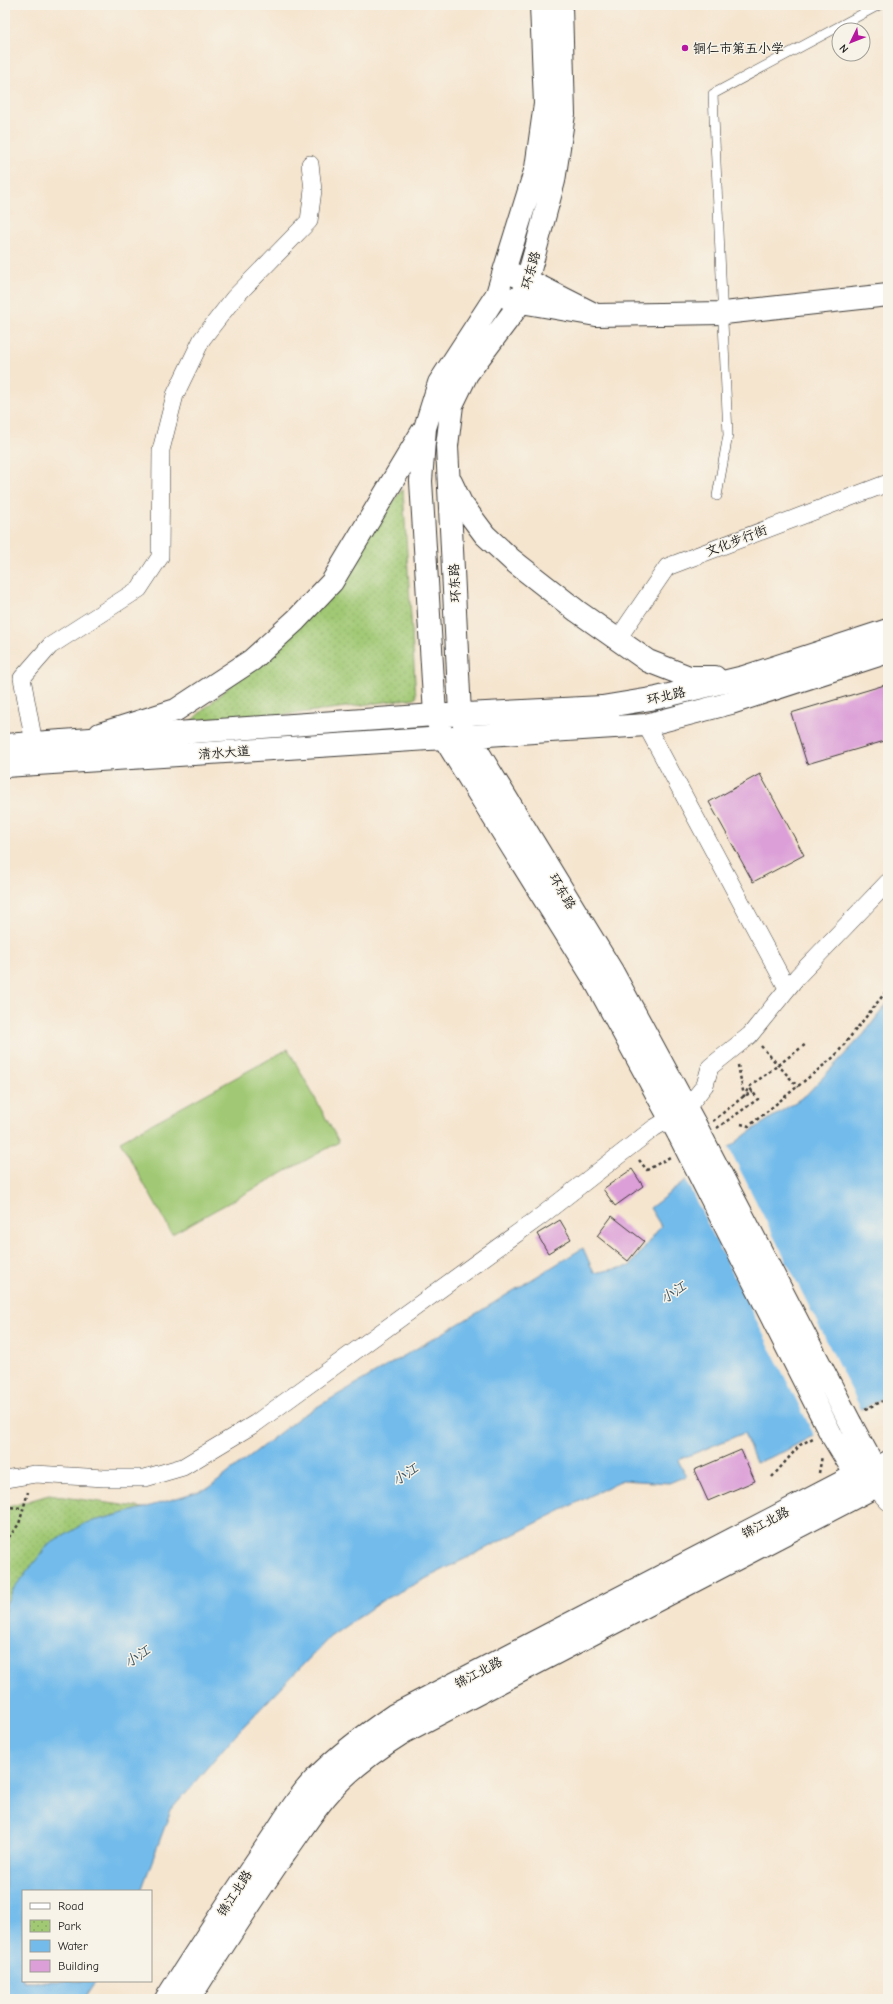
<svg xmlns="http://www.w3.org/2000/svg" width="893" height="2004" font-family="'Comic Neue','LXGW WenKai TC',sans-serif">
<defs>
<pattern id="park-dots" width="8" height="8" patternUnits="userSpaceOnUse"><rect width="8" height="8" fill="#a1c974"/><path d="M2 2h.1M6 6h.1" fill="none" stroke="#8aac64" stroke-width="1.8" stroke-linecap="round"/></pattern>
</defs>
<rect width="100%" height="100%" fill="#f7f3e8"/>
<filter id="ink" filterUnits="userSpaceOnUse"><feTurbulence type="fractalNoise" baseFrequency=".025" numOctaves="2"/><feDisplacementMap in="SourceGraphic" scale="8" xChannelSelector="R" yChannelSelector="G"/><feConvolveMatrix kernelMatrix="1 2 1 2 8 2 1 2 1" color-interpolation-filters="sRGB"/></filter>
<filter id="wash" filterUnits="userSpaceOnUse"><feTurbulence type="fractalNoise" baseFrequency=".012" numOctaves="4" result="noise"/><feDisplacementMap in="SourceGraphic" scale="16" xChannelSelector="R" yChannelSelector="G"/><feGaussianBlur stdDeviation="0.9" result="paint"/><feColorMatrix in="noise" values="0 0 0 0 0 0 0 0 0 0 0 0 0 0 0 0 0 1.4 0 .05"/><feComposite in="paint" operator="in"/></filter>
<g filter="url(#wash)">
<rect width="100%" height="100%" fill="#f5e5cf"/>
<path fill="#a1c974" stroke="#5e7248" d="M288,1049L339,1142L172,1234L120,1141Z"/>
<path fill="url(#park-dots)" stroke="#5e7248" d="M403,489L416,698L183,728L289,633Z
M49,1495L144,1508L86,1523L14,1588L5,1606V1508Z"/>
<path fill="#72bbeb" stroke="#476c84" d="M888,1002V1395L783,1452L756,1463L744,1433L678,1460L686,1476L669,1483L622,1480L383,1600L330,1637L235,1735L171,1810L141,1891H23V1981H96L84,1999H5V1606L14,1588L48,1545L86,1523L144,1508L209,1488L300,1417L482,1310L583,1248L594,1273L630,1266L661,1226L650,1208L748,1133L806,1095L864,1034Z"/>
<path fill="#f5e5cf" d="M728,1146L862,1411L815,1437L685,1179Z"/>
<g id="blocks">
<path fill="#dc9fd8" d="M888,684V740L807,764L791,713Z
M760,774L804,855L753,882L709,802Z
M632,1169L643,1186L615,1206L603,1189Z
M612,1216L644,1241L628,1261L597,1236Z
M560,1220L571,1239L548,1253L537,1234Z
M741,1450L755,1481L708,1501L694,1470Z"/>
</g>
</g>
<g filter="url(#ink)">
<use href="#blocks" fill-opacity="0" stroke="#3d3a37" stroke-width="1"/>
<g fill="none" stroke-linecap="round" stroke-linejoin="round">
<defs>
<path id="lane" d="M717,496L728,435L713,94L879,5"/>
<path id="street" d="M617,640L667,567L888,483
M646,725L787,988
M34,743L22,678L50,646L139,589L160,557L161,450L175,395L202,339L234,298L309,221L313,190L310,164
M5,1479L35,1474L104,1478H145L183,1467L256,1423L541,1216L654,1128L686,1109L705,1085L710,1067L750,1035L797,977L888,882
M875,1488L888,1502"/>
<path id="secondary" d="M541,5L545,104L536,168L497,294L439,383L425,428L421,481L435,715L444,738L594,979L679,1135
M561,5L564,114L554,181L536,248L521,302L467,374L452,405L447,446L460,714L469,737L612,971L695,1124
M508,298L521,302L596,315L527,280L515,275
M596,315L724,313L888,295
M451,482L461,503L485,535L512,560L577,611L648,661L689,677H715
M447,715L602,707L657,698L744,677L888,630
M100,734L176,710L252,660L296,620L332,582L422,432
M457,737L646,725L731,703L888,652
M831,1434L856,1475L875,1488L876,1470L851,1424
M166,1999C199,1947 233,1895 268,1844C283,1822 297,1797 316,1778C340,1753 366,1734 394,1715L856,1475L876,1470L888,1462
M189,1999C220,1950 251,1902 284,1854C299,1834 312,1812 329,1793C350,1768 377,1749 404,1732L888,1480"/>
<path id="primary" d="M5,745L435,715
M5,766L444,738"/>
</defs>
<use href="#lane" stroke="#3d3a37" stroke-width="10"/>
<use href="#street" stroke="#3d3a37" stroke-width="18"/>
<use href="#secondary" stroke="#3d3a37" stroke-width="24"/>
<use href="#primary" stroke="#3d3a37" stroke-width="24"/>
<path stroke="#3d3a37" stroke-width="2.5" stroke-dasharray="3 3" stroke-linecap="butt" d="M761,1046L798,1087
M738,1065L744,1096L749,1087
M713,1121L744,1096L753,1092
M741,1124L749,1126L835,1056L888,989
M717,1128L758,1099L749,1087L806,1044
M639,1160L647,1170L670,1157
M865,1409L888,1399
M819,1473L822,1456
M772,1477L800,1445L813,1438
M5,1507L23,1508
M5,1542L19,1524L28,1492"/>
<use href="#lane" stroke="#fff" stroke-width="9"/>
<use href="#street" stroke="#fff" stroke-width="17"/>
<use href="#secondary" stroke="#fff" stroke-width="22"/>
<use href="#primary" stroke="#fff" stroke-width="22"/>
<defs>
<path id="secondary-bridge" d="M695,1124L851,1424
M679,1135L831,1434"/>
</defs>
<use href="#secondary-bridge" stroke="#3d3a37" stroke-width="24" stroke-linecap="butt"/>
<use href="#secondary-bridge" stroke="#fff" stroke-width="22"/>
</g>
</g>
<circle fill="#b5179e" stroke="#f7f3e8" stroke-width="1.5" cx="685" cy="48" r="4"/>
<g text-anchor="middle" stroke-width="3" stroke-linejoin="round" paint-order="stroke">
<g font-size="13" fill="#1c1c1c" stroke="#f7f3e8" text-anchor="start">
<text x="693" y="53">铜仁市第五小学</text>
</g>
<g font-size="13" fill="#1c1c1c" stroke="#f7f3e8">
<text transform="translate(530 270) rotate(-74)" y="5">环东路</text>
<text transform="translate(736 540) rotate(-21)" y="5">文化步行街</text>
<text transform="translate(454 583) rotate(-93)" y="5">环东路</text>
<text transform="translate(666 695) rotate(-12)" y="5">环北路</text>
<text transform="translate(224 752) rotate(-4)" y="5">清水大道</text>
<text transform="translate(563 891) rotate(59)" y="5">环东路</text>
<text transform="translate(765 1522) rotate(-28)" y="5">锦江北路</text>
<text transform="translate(478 1672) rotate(-28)" y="5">锦江北路</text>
<text transform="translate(234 1893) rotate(-57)" y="5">锦江北路</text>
</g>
<g font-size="14" font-style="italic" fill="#3a5464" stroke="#f7f3e8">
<text transform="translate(673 1292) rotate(-34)" y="5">小江</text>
<text transform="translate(405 1474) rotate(-34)" y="5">小江</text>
<text transform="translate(137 1656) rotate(-34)" y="5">小江</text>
</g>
</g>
<rect width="893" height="2004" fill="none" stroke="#f7f3e8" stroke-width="20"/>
<rect x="22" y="1890" width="130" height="92" fill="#f7f3e8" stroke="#9f9d96"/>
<rect x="30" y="1903" width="20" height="6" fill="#ffffff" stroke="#9f9d96"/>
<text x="58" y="1910" font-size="12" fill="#1c1c1c">Road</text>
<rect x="30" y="1920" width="20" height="12" fill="url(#park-dots)" stroke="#9f9d96"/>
<text x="58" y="1930" font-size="12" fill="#1c1c1c">Park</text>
<rect x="30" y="1940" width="20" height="12" fill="#72bbeb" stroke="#9f9d96"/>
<text x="58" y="1950" font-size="12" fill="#1c1c1c">Water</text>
<rect x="30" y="1960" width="20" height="12" fill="#dc9fd8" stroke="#9f9d96"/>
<text x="58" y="1970" font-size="12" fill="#1c1c1c">Building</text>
<g transform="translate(851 42) rotate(227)"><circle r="19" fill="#f7f3e8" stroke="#9f9d96"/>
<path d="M0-3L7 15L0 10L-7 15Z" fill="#b5179e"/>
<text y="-6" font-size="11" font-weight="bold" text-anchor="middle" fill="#1c1c1c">N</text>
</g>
</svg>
